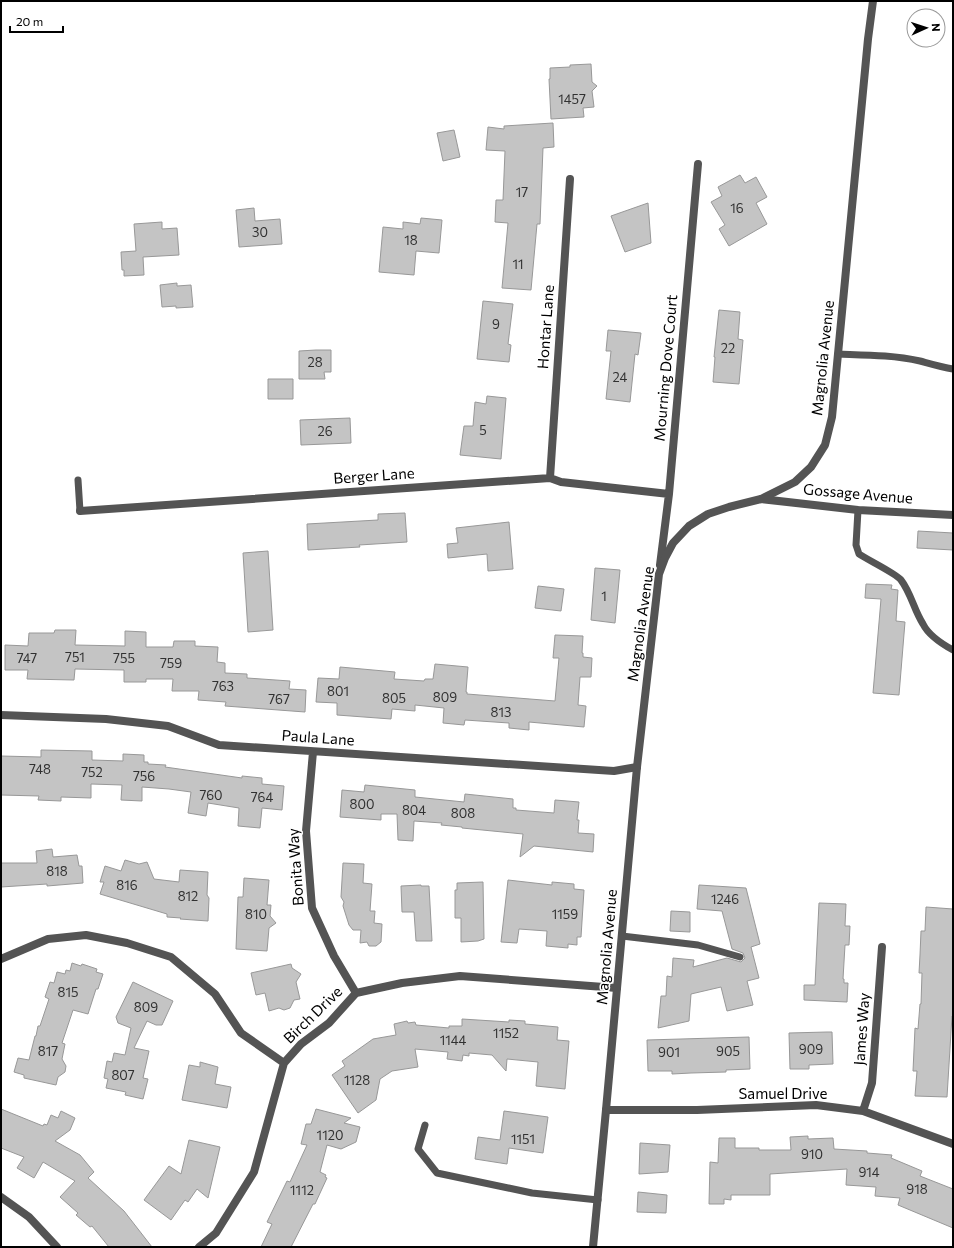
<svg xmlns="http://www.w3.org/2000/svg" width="954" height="1248" font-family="Commissioner,sans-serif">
<rect width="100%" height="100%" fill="#fff"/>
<path fill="#c4c4c4" stroke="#989898" d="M591,64L592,82L597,86L592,91L594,107L583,108L584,117L551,119L549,79H550V68L570,67V65Z
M553,123L554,147L543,148L540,224H537L531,290L502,288L508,223L495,222L496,200H503L505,151L486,150L488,127L504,129V126Z
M454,130L460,157L443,161L437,133Z
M740,175L745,183L756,177L767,197L756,203L767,224L729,246L719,229L725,225L711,202L722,196L718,187Z
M648,203L651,243L625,252L611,216Z
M254,208L255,221L280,219L282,244L239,247L236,210Z
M421,218L442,220L439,253L416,251L414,275L379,272L383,227L403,229V222L420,224Z
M162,222V229L177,228L179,255L143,257L144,275L124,276V270H122L121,252L136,251L134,224Z
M177,283V286L191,285L193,307L176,308V306L162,307L160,285Z
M483,301L513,304L508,344L511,345L509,362L477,359Z
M719,310L740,312L738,339L743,340L739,384L713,382L715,357H714Z
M608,330L641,333L638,355L635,354L630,402L606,399L611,351H606Z
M316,350H331V372H324L325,379H299V351Z
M268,379H293V399H268Z
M487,396L506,398L501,459L460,455L464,426H473L475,402L486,404Z
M350,418L351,443L301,445L300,420Z
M405,513L407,542L359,545L360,547L308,550L307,524L378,520V514Z
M509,522L513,569L488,571L487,554L448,558L447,544L458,543L456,528Z
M918,531L953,533V550L917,548Z
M268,551L273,630L248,632L243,553Z
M595,568L620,570L615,623L591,620Z
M866,584L892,585L891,589L898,590L896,621L905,622L899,695L873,693L881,599L865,598Z
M538,586L564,589L561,611L535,608Z
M55,630H76L75,645L125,646V631L146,632V647H173L174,641H195V646L218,647L217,662L225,663V673L247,674V678L290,681L289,689L306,690L305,712L225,706L226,702L198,700L199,691H172L173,679H146V682H124V670L75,669L74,680L27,679L28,670H5V645L28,646L29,633H54Z
M555,635L583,636L582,653H583V657L592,658L591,677H580L578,705L586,706L584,727L529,722V730L509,728V723L465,720L464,725L443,723L444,708L415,705V711L392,709L391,719L337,715V703L316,702L318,678L339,679L340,667L395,672L394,679L424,681L425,679H433L435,664L468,667L466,692H467V694L555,701L559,658H553Z
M41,750L92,751V760L123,761V754L144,755V762H148V764L166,765L165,767L242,778V776L262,778V784L284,786L282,810L262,808L260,828L238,826L239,808L208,803L206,816L188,813L191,792L169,789L142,787V801L121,800L122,785L91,784V798L61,797V801L38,800L39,796L1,795V756L41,757Z
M365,785L415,790V797L464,802L465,794L513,799V808H516V810L554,813L555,800L579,802L577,820H579L578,833L594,834L593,852L534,846L520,857L523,834L462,828V827L441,825L442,823L414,821L413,841L398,840L397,814H381V820L340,817L342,790L364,792Z
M52,849L53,857L77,855L79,866H82L83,883L47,886V884L1,887V863H37L36,851Z
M125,860L139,864L147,862L154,879L179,882L180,870L208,872L207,895L209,898L208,921L180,919L181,918L167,917V914L100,894L104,882H100L105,866L121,871Z
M343,863L364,864L363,883L372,884L370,911H375L374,923L382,924L381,942L376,946H369L367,942L360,943L361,930H353L349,925L343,906L344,902L341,897Z
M244,878L269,880L267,905H271L270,916L276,923L269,928L267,951L236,949L238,897H243Z
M508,880L552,885V882L574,884V889L584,890L581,937H577V945L568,944V948L546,946L547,931L519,929L517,943L501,942Z
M483,882L484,939L478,941L461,942V918H455V890H457V883Z
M421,885V886H429L432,941H416L414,912H402L401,886Z
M699,885L746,888L760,944L751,947L759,978L747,981L753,1005L727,1011L721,987L691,994L689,1021L658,1028L661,996H666L667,976L672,977L673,958L694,960L693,967L727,958L741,962L745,958L743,953L732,949L722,911L697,909Z
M819,903L846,904L845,926H850L849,945H845L843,979H844V983H848L847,1002L804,1000V985H815Z
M926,907L953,909V1016H952L947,1097L915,1096L917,1071H913L915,1028L918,1029L920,1004H921L922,973H919L920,955L921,931H925Z
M671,911L690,912V932L670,931Z
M72,963L81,966L82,964L97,969L96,972L103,974L98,989H96L88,1014L73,1010L62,1043L65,1044L62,1059L66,1066L65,1072L58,1077L56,1085L24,1078V1075L14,1072L18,1058L29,1060L35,1036H36L38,1026H40L49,999L45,997L50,982L54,983L57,972L65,974L66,970L70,971Z
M291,964L292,968L301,974L296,982L300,999L294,1000L290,1008L284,1010L279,1008L269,1011L265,993L256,995L251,973Z
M133,982L173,1001L162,1025H156L147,1021L134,1048L149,1051L143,1078L148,1079L143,1099L125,1095L126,1092L106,1088L108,1079L104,1078L107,1061L112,1062L114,1053L125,1055L131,1028L118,1023L116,1017Z
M462,1019L509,1022V1020L525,1021V1024L558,1027L557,1040L569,1041L565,1089L536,1086L538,1062L507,1059L506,1071L492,1055L469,1053V1056L463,1055L462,1061L447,1059L448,1052L415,1049L418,1067L392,1071L380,1079L376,1100L358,1113L332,1075L345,1066L342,1061L373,1039L396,1035L394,1024L407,1021L408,1023L415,1022L416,1025L449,1028V1026H462Z
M827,1032H832L833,1064L809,1065V1069H790L789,1033Z
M749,1037L750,1069L726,1070V1072L691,1073L672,1074V1071H648L647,1040Z
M200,1062L218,1067L215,1084L231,1087L227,1108L182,1100L189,1065L200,1067Z
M1,1109L43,1126L44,1124L47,1125L51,1115L58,1118L61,1111L75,1118L70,1130L55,1141L80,1155L94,1172L88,1178L124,1211L152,1247H109L92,1226L90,1227L76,1215L78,1213L60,1197L75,1181L43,1162L34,1178L17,1168L24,1157L1,1148Z
M316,1109L351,1118L344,1123L360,1127L356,1142L341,1149L327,1145L320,1172L326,1175L325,1177L327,1178L315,1204H313L291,1247H261L272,1224L267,1222L287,1181L290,1182L307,1145L301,1144L306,1124H311Z
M504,1111L548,1117L543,1153L509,1148L507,1164L475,1159L478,1137L500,1140Z
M808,1136V1139L833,1138L834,1149L867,1151V1153L892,1155L891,1158L922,1171L920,1176L953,1189V1228L898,1205L900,1198L875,1196L876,1187L846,1185L847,1169L770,1174V1195H731V1200L724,1199V1204H709L710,1162L718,1163L719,1138H735V1148H759V1150H791L790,1137Z
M189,1140L220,1147L208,1198L197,1189L188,1202L185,1200L171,1220L144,1200L169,1166L181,1174Z
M640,1143L670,1145L668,1172L639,1174Z
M638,1192L667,1195L666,1213L637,1212Z"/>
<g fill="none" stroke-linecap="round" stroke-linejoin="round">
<path stroke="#545454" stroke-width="7" d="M838,354C866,355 893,355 920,361C931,364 941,367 953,369
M78,480L80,511
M858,510L856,545L859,554C866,559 897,574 901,580C911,593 914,610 923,624C929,636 942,644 953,650
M622,936L698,945L740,957
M425,1125L418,1149L437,1173L532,1193L598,1200"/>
<path stroke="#545454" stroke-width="8" d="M550,478L570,179
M761,499L795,482L811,467L825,445L832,417L868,39L873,1
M80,511L550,478L561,482L669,494
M660,565L669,494L698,164
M1,715L106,719L168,726L219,745L614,771L637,767
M313,752L306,831L312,908L334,956L356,993
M1,959L48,939L86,935L127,943L171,957L215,994L241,1033L284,1063
M606,1110H697L816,1105L863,1111L953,1144
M863,1111L872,1083L882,947
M1,1197L29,1217L57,1247
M199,1247L216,1233L254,1172L284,1063L301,1044L329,1023L356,993L402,983L460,976L617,988"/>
<path stroke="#545454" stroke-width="8" d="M593,1247L606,1110L637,767L659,574L665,558L673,543L689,526L708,514L729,507L761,499L858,510L953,515"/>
</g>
<g text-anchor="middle" stroke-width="3" stroke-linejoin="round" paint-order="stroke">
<g font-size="13" fill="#313131">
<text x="572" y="104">1457</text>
<text x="522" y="197">17</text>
<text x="737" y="213">16</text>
<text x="260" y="237">30</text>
<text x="411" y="245">18</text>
<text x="518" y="269">11</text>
<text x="496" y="329">9</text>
<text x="728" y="353">22</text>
<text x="315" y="367">28</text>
<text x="620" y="382">24</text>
<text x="483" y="435">5</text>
<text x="325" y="436">26</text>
<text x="604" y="601">1</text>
<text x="75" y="662">751</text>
<text x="27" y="663">747</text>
<text x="124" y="663">755</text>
<text x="171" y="668">759</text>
<text x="223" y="691">763</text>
<text x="338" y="696">801</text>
<text x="445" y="702">809</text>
<text x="394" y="703">805</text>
<text x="279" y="704">767</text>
<text x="501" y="717">813</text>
<text x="40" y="774">748</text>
<text x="92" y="777">752</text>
<text x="144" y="781">756</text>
<text x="211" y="800">760</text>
<text x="262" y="802">764</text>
<text x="362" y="809">800</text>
<text x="414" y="815">804</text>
<text x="463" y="818">808</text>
<text x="57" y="876">818</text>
<text x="127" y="890">816</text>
<text x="188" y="901">812</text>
<text x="725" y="904">1246</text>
<text x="256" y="919">810</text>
<text x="565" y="919">1159</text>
<text x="68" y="997">815</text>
<text x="146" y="1012">809</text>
<text x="506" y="1038">1152</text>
<text x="453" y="1045">1144</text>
<text x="811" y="1054">909</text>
<text x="48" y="1056">817</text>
<text x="728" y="1056">905</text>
<text x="669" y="1057">901</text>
<text x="123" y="1080">807</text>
<text x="357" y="1085">1128</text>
<text x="330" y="1140">1120</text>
<text x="523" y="1144">1151</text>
<text x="812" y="1159">910</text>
<text x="869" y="1177">914</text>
<text x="917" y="1194">918</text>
<text x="302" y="1195">1112</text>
</g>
<g font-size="15" fill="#000" stroke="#fff">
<text transform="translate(546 327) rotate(-86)" y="5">Hontar Lane</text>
<text transform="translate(823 358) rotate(-84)" y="5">Magnolia Avenue</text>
<text transform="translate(666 368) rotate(-85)" y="5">Mourning Dove Court</text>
<text transform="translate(374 476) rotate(-4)" y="5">Berger Lane</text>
<text transform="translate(858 494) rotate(5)" y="5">Gossage Avenue</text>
<text transform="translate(641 624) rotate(-82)" y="5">Magnolia Avenue</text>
<text transform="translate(318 738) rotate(4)" y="5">Paula Lane</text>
<text transform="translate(296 867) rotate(-94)" y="5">Bonita Way</text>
<text transform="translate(607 947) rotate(-85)" y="5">Magnolia Avenue</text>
<text transform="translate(313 1015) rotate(-44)" y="5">Birch Drive</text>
<text transform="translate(862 1029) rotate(-86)" y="5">James Way</text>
<text x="783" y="1099">Samuel Drive</text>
</g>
</g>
<rect width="954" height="1248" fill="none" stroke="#000000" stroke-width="4"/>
<g transform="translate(926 28) rotate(87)"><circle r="19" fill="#ffffff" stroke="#999999"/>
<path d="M0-3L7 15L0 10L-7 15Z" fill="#000000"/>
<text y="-6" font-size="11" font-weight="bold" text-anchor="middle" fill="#000000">N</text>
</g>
<path d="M10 26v6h53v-6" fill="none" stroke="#000000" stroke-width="2"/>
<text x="16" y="26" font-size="12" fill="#000000" stroke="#ffffff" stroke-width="3" paint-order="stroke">20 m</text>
</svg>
